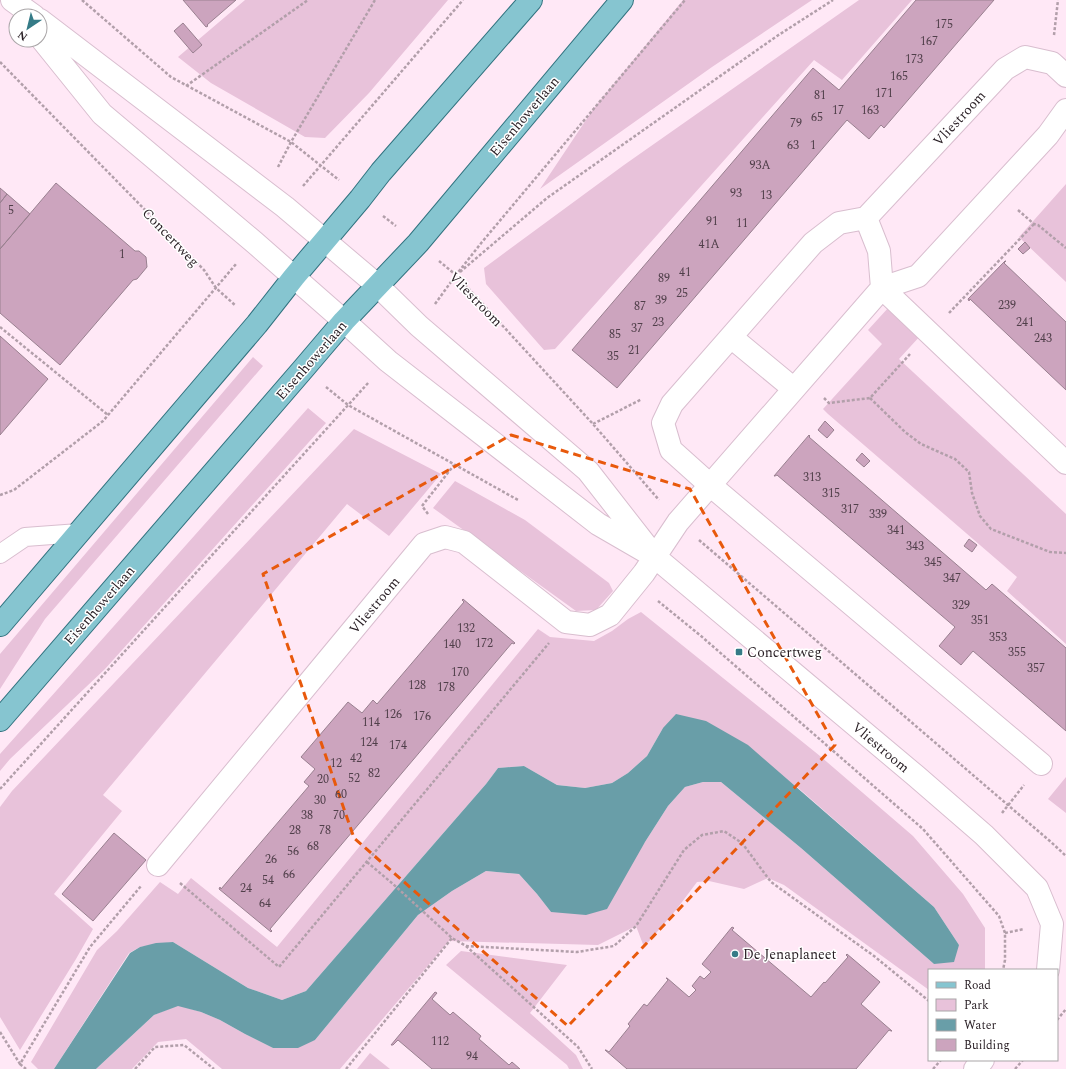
<svg xmlns="http://www.w3.org/2000/svg" width="1066" height="1069" font-family="Spectral,serif">
<rect width="100%" height="100%" fill="#ffe8f6"/>
<path fill="#e8c2da" d="M245,0H448L369,93L325,138L305,137L211,83L178,57Z
M683,0H812L712,67L540,189L594,108Z
M859,0H912L842,80L814,60L555,349L544,350L486,284L484,268L624,165Z
M1066,184V282L1023,241L1019,237Z
M889,307L921,335L899,359L1066,514V644L1007,591L1017,577L828,414L823,409L882,344L868,330Z
M253,357L263,366L45,619L0,689V654Z
M308,408L326,423L105,669L10,759L0,771V754Z
M354,429L441,474L389,536L347,504L103,795L122,811L54,894L93,929L76,959L20,1050L0,1017V807L12,791Z
M455,481L525,520L609,583L613,591L596,610L576,611L433,508Z
M641,612L820,756L913,836L963,894L985,928V969L984,970H929V990L784,885L768,878L744,889L709,881L697,882L676,910L644,947L636,926L598,945L449,941L340,1069H222L186,1039L158,1042L132,1069H96L154,1015L178,1005L201,1012L220,1020L245,1034L273,1048L315,1040L418,915L452,891L486,871L519,874L537,894L551,912L645,842L668,806L685,787L703,782H721L801,848L934,964L959,945L934,907L796,786L663,728L647,756L628,773L612,783L585,788L557,785L524,766L498,768L486,784L306,991L282,1000L248,988L173,942L140,947L129,953L54,1069H38L31,1062L97,950L117,931L160,882L178,894L191,878L277,947L538,629L550,637L594,641L612,631L628,619Z
M1066,777V813L1048,799Z
M461,951L567,965L530,1013L576,1055L583,1069H569L567,1065L446,965Z
M370,1053L390,1069H357Z"/>
<path fill="#699ea8" d="M676,714L706,721L748,745L934,907L959,945L954,962L934,964L801,848L721,782H703L685,787L668,806L645,842L607,909L586,915L551,912L537,894L519,874L486,871L452,891L418,915L315,1040L298,1048H273L245,1034L220,1020L201,1012L178,1006L154,1015L96,1069H54L130,953L140,947L156,943L173,942L248,988L282,1000L306,991L486,784L498,768L524,766L557,785L585,788L612,783L628,773L647,756L663,728Z"/>
<path fill="#cca4be" stroke="#998090" d="M183,0H236L207,25L208,26L206,27Z
M916,0H994L884,128L881,125L869,139L847,120L617,388L572,350L813,68L839,90Z
M183,23L202,45L193,53L174,31Z
M56,183L135,251H139L146,257L147,267L137,279L133,280L60,365L0,313V249Z
M0,188L7,194L0,203Z
M7,194L30,214L0,249V203Z
M1025,242L1030,248L1023,254L1018,249Z
M1005,261H1006L1004,263L1066,322V390L970,299L969,301L968,299Z
M0,336L48,379L0,435Z
M825,421L834,430L827,438L818,430Z
M809,435L810,436L809,437L986,590L992,584L1066,648V731L973,651L961,665L939,646L955,627L777,475L775,476H774Z
M862,453L870,461L864,467L856,460Z
M969,539L977,545L972,552L964,546Z
M463,599L515,643L514,644L512,643L270,929L272,931L271,932L219,889L220,887L221,889L309,786L304,782L315,769L301,757L348,702L362,713L373,700L377,704L464,602L462,600Z
M114,833L146,860L93,921L62,894Z
M732,927L734,928L732,930L811,997L824,982L825,983L848,957L846,955L847,954L880,982L861,1004L892,1031H891L889,1030L856,1069H627L605,1050H606L609,1052L630,1026L628,1024L644,1004L647,1006L668,980L666,978H667L689,997L696,990L692,986L700,976L704,979L711,972L702,964Z
M435,992L437,993L432,999L450,1015L453,1012L481,1036L479,1039L509,1065L512,1062L520,1069H432L398,1040L393,1045H391Z"/>
<g fill="none" stroke-linecap="round" stroke-linejoin="round">
<defs>
<path id="service" d="M0,554L25,537L79,533"/>
<path id="minor" d="M866,218L879,251L882,288L1066,463
M377,285L419,326L588,471L648,548
M344,321L388,361L598,524L655,557L916,776L984,835L1037,888L1052,924L1048,970
M731,337L794,389
M1041,764L710,485L671,450L663,423L672,404L813,243L839,223L866,218L1005,69L1025,57L1052,63L1066,76
M158,865L424,544L445,537L464,542L566,622L590,625L610,615L644,573L678,522L882,288L918,276L1048,135L1066,110
M975,1069L983,1060"/>
<path id="tertiary" d="M12,0L34,16
M40,20L285,207L377,285
M40,37L102,114L254,242L344,321"/>
<path id="primary" d="M0,625L257,324L294,277L360,199L381,172L531,0
M0,720L304,368L344,321L418,243L622,0"/>
</defs>
<use href="#service" stroke="#d9becf" stroke-width="20"/>
<use href="#minor" stroke="#d9becf" stroke-width="24"/>
<use href="#tertiary" stroke="#d9becf" stroke-width="24"/>
<use href="#primary" stroke="#31727f" stroke-width="24"/>
<path stroke="#b29faa" stroke-width="2.5" stroke-dasharray="3 2" stroke-linecap="butt" d="M82,0L171,77L291,142L339,180
M1054,35L1058,0
M0,62L204,270L216,288L236,306
M186,86L308,0
M278,167L291,142L375,0
M303,186L463,0
M1018,210L1034,224L1038,225L1066,248
M383,216L396,226
M439,261L456,275L593,424L659,500
M460,272L547,198L777,36L833,0
M435,304L456,275L482,242L685,0
M949,313L1034,224
M0,327L108,415
M326,387L348,405L518,500
M824,398L829,403L870,398L910,354
M870,398L905,432L921,444L955,459L969,472L972,493L980,516L991,529L1050,552L1066,553
M593,424L642,399
M0,495L14,490L103,421L236,264
M428,514L422,506L454,465
M699,540L1051,842L1066,856
M658,601L701,636L923,829L999,916L1005,933V960L1003,970
M0,789L369,382
M1002,813L1024,785
M367,862L393,884L452,938L466,946L577,952L614,946L636,926L684,850L702,835L724,831L742,843L771,882L874,956L929,1001
M180,883L279,967L549,643
M1005,933L1024,929
M466,946L578,1047L592,1069
M1057,1020L1066,1009
M0,1032L20,1064L90,947L141,886
M20,1064L26,1069
M135,1069L155,1047L184,1045L214,1069
M346,1069L452,938
M933,1069L941,1060
M1015,1069L1023,1060"/>
<use href="#service" stroke="#fff" stroke-width="18"/>
<use href="#minor" stroke="#fff" stroke-width="22"/>
<use href="#tertiary" stroke="#fff" stroke-width="22"/>
<use href="#primary" stroke="#86c5d0" stroke-width="22"/>
</g>
<path fill="none" stroke="#e8590c" stroke-width="3" stroke-dasharray="8 5" stroke-linejoin="round" d="M511,435L690,489L835,745L568,1026L354,838L263,574Z"/>
<g fill="#357b87" stroke="#fff" stroke-width="1.5">
<rect x="735" y="648" width="8" height="8" rx="2"/>
<circle cx="735" cy="954" r="4"/>
</g>
<g text-anchor="middle" stroke-width="3" stroke-linejoin="round" paint-order="stroke">
<g font-size="12" fill="#503f4a">
<text x="944" y="28">175</text>
<text x="929" y="45">167</text>
<text x="914" y="63">173</text>
<text x="899" y="80">165</text>
<text x="884" y="97">171</text>
<text x="820" y="99">81</text>
<text x="838" y="114">17</text>
<text x="870" y="114">163</text>
<text x="817" y="121">65</text>
<text x="796" y="127">79</text>
<text x="793" y="149">63</text>
<text x="813" y="149">1</text>
<text x="760" y="169">93A</text>
<text x="736" y="197">93</text>
<text x="766" y="199">13</text>
<text x="11" y="214">5</text>
<text x="712" y="225">91</text>
<text x="742" y="227">11</text>
<text x="709" y="248">41A</text>
<text x="122" y="258">1</text>
<text x="685" y="276">41</text>
<text x="664" y="282">89</text>
<text x="682" y="297">25</text>
<text x="661" y="304">39</text>
<text x="1007" y="309">239</text>
<text x="640" y="310">87</text>
<text x="658" y="326">23</text>
<text x="1025" y="326">241</text>
<text x="637" y="332">37</text>
<text x="615" y="338">85</text>
<text x="1043" y="342">243</text>
<text x="634" y="354">21</text>
<text x="613" y="360">35</text>
<text x="812" y="481">313</text>
<text x="831" y="497">315</text>
<text x="850" y="513">317</text>
<text x="878" y="518">339</text>
<text x="896" y="534">341</text>
<text x="915" y="550">343</text>
<text x="933" y="566">345</text>
<text x="952" y="582">347</text>
<text x="961" y="609">329</text>
<text x="980" y="624">351</text>
<text x="466" y="632">132</text>
<text x="998" y="641">353</text>
<text x="484" y="647">172</text>
<text x="452" y="648">140</text>
<text x="1017" y="656">355</text>
<text x="1036" y="672">357</text>
<text x="460" y="676">170</text>
<text x="417" y="689">128</text>
<text x="446" y="691">178</text>
<text x="393" y="718">126</text>
<text x="422" y="720">176</text>
<text x="371" y="726">114</text>
<text x="369" y="746">124</text>
<text x="398" y="749">174</text>
<text x="356" y="762">42</text>
<text x="336" y="767">12</text>
<text x="374" y="777">82</text>
<text x="354" y="782">52</text>
<text x="323" y="783">20</text>
<text x="341" y="798">60</text>
<text x="320" y="804">30</text>
<text x="307" y="819">38</text>
<text x="339" y="819">70</text>
<text x="295" y="834">28</text>
<text x="325" y="834">78</text>
<text x="313" y="850">68</text>
<text x="293" y="855">56</text>
<text x="271" y="863">26</text>
<text x="289" y="878">66</text>
<text x="268" y="884">54</text>
<text x="246" y="892">24</text>
<text x="265" y="907">64</text>
<text x="440" y="1045">112</text>
<text x="472" y="1060">94</text>
</g>
<g font-size="14" fill="#271d23" stroke="#fff">
<text transform="translate(524 116) rotate(-50)" y="5">Eisenhowerlaan</text>
<text transform="translate(959 118) rotate(-47)" y="5">Vliestroom</text>
<text transform="translate(171 237) rotate(46)" y="5">Concertweg</text>
<text transform="translate(476 299) rotate(46)" y="5">Vliestroom</text>
<text transform="translate(311 360) rotate(-49)" y="5">Eisenhowerlaan</text>
<text transform="translate(99 605) rotate(-49)" y="5">Eisenhowerlaan</text>
<text transform="translate(374 605) rotate(-50)" y="5">Vliestroom</text>
<text transform="translate(881 747) rotate(40)" y="5">Vliestroom</text>
</g>
<g font-size="14" fill="#271d23" stroke="#fff" text-anchor="start">
<text x="747" y="657">Concertweg</text>
<text x="743" y="959">De Jenaplaneet</text>
</g>
</g>
<rect x="928" y="969" width="130" height="92" fill="#ffffff" stroke="#a9a5a7"/>
<rect x="936" y="982" width="20" height="6" fill="#86c5d0" stroke="#a9a5a7"/>
<text x="964" y="989" font-size="12" fill="#271d23">Road</text>
<rect x="936" y="999" width="20" height="12" fill="#e8c2da" stroke="#a9a5a7"/>
<text x="964" y="1009" font-size="12" fill="#271d23">Park</text>
<rect x="936" y="1019" width="20" height="12" fill="#699ea8" stroke="#a9a5a7"/>
<text x="964" y="1029" font-size="12" fill="#271d23">Water</text>
<rect x="936" y="1039" width="20" height="12" fill="#cca4be" stroke="#a9a5a7"/>
<text x="964" y="1049" font-size="12" fill="#271d23">Building</text>
<g transform="translate(28 28) rotate(215)"><circle r="19" fill="#ffffff" stroke="#a9a5a7"/>
<path d="M0-3L7 15L0 10L-7 15Z" fill="#357b87"/>
<text y="-6" font-size="11" font-weight="bold" text-anchor="middle" fill="#271d23">N</text>
</g>
</svg>
